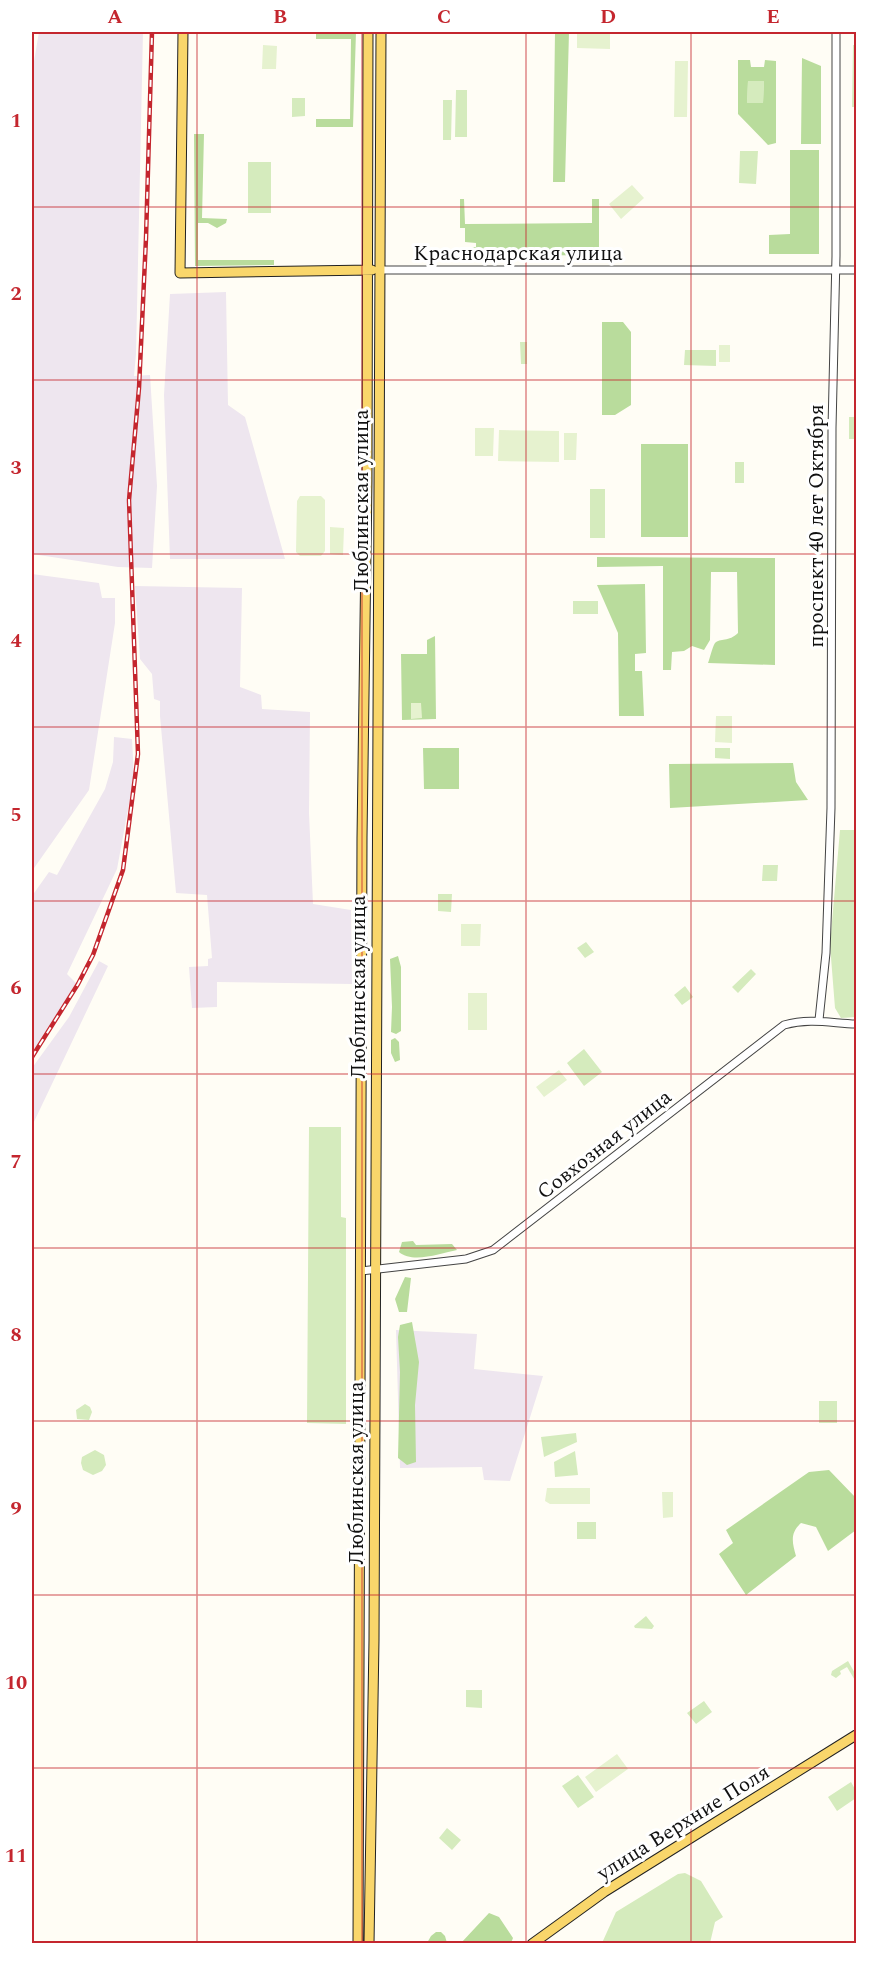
<svg xmlns="http://www.w3.org/2000/svg" width="888" height="1975" font-family="Spectral,serif">
<rect width="100%" height="100%" fill="#fffdf5"/>
<path fill="#eee6ef" d="M39,32H143L136,354L134,376L150,375L157,486L152,568L118,567L32,554V73Z
M226,292L228,405L245,417L285,559H170L164,395L170,294Z
M32,574L99,583L102,598H115V623L89,790L32,871Z
M135,586L242,588L240,687L261,695L262,709L310,712L309,813L313,904L351,910L352,984L217,982V1007L192,1008L189,967L208,966V959L212,958L207,895L176,893L160,716V701L154,699L152,674L140,659Z
M114,737L132,739L134,777L117,869L67,974L76,983L32,1053V896L49,872L57,875L105,789L113,762Z
M99,961L108,966L32,1126V1068L69,1017Z
M396,1330L477,1334L474,1369L543,1376L510,1481L484,1480L482,1467L400,1468Z"/>
<path fill="#d5ebbd" d="M853,45H856V107H852Z
M748,80L764,81L763,103H747Z
M456,90H467V137H455Z
M292,98H305V116L292,117Z
M443,100H452L451,140H443Z
M740,151H758L756,184L739,183Z
M248,162H271V213H248Z
M520,342H527V364H521Z
M685,350H716V366L684,365Z
M849,417H856V439H849Z
M735,462H744V483H735Z
M590,489H605V538H590Z
M573,601H598V614H573Z
M715,748H730V759L715,758Z
M840,830H856V1017L841,1018L835,1008L830,945Z
M763,865H778L777,881H762Z
M438,894H452L451,912L438,911Z
M586,942L594,952L585,958L577,948Z
M751,969L756,974L738,993L732,987Z
M685,986L693,997L682,1005L674,995Z
M584,1049L602,1072L584,1086L567,1063Z
M309,1127H341V1217L346,1218V1424L307,1423Z
M819,1401H837V1423H819Z
M85,1404L90,1407L92,1412L89,1420L77,1419L76,1410Z
M576,1433L577,1442L544,1457L541,1437Z
M95,1450L104,1455L106,1465L102,1471L93,1475L83,1470L81,1463L82,1457Z
M575,1451L578,1475L555,1477L554,1462Z
M577,1522H596V1539H577Z
M646,1616L654,1626L652,1629L635,1628L634,1626Z
M848,1661L856,1675V1682L847,1667L840,1671L841,1674L836,1678L831,1675L832,1671Z
M466,1690H482V1708L466,1707Z
M704,1701L712,1712L696,1724L687,1713Z
M578,1775L594,1797L578,1808L562,1786Z
M851,1782L856,1791V1798L837,1811L828,1797Z
M447,1828L461,1840L452,1850L439,1838Z
M685,1873L701,1881L723,1917L715,1922L710,1943H602L616,1912L678,1874Z"/>
<path fill="#b9dc9c" fill-rule="evenodd" d="M316,32H356L353,127H316V119H350L351,39H316Z
M555,32H569L565,182H553Z
M802,58L821,66V144H801Z
M738,60H750L751,67H764L765,60L776,61V143L768,145L738,114ZM748,81H764L763,103H747Z
M194,134H204L202,218L227,219L226,223L217,228L208,223H198V260H274V265L195,266Z
M790,150H819V254H769V235L790,234Z
M460,199H464L465,224L592,223V199H599V255L470,256V247H476V243L465,242V228H460Z
M602,322H623L631,332V405L615,415H602Z
M641,444H688V537H641Z
M597,557L775,558V665L708,663C710,658 712,648 715,643C720,638 729,642 738,633L737,572H711L710,640L704,650L692,646L684,651L672,652L671,670H663V566L597,567Z
M645,584L646,653L635,654V671H642L644,716H619L618,633L597,585Z
M435,636L436,719L402,720L401,654H427V640Z
M423,748H459V789H424Z
M793,763L796,782L808,800L670,808L669,764Z
M398,956L401,967V1031L396,1034L391,1032L392,1007L390,959Z
M395,1038L399,1042L400,1060L395,1062L391,1053V1040Z
M413,1241L416,1245L452,1244L457,1250C441,1253 413,1264 399,1252L402,1242Z
M405,1277L411,1278L407,1312H399L395,1299Z
M412,1322L419,1362L415,1405L416,1462L407,1465L398,1458L400,1372L398,1337L400,1325Z
M829,1470L856,1498V1530L828,1551L816,1527L801,1523C790,1533 792,1542 796,1556L746,1595L719,1554L733,1543L726,1530L809,1472Z
M489,1913L499,1917L513,1938L511,1943H461Z
M436,1932H441L445,1936L447,1943H427L431,1936Z"/>
<path fill="#e6f2cf" d="M577,32H610V49L577,48Z
M263,45L277,46L276,69H262Z
M675,61H688L687,117H674Z
M632,185L644,198L621,219L609,204Z
M719,345H730V362H719Z
M475,428H494L493,456H475Z
M499,430L559,431V462L498,461Z
M564,433H577L576,460H564Z
M300,496H321L325,500V551L321,556H300L296,552L297,501Z
M330,527L344,528L343,555L330,554Z
M411,703H421L422,718L411,719Z
M716,716H732V743L715,742Z
M461,924H481L480,946H461Z
M468,993H487V1030H468Z
M559,1070L567,1080L544,1097L536,1087Z
M547,1488H590V1504H550L545,1501Z
M662,1492H673V1517L663,1518Z
M617,1754L628,1769L596,1792L585,1777Z"/>
<g fill="none" stroke-linecap="round" stroke-linejoin="round">
<defs>
<path id="minor" d="M380,270H856
M819,1020L826,953L831,808L832,428L836,256V32
M361,1271L466,1259L493,1250L784,1025C810,1018 830,1023 856,1024"/>
<path id="major" d="M183,32L180,273L372,270
M358,1944L362,838L367,481L368,32
M369,1944L374,1640L381,32
M532,1944L604,1892L856,1735"/>
</defs>
<use href="#minor" stroke="#444" stroke-width="9"/>
<use href="#major" stroke="#222" stroke-width="11"/>
<use href="#minor" stroke="#fff" stroke-width="7"/>
<use href="#major" stroke="#f9d66b" stroke-width="9"/>
<defs>
<path id="rail" d="M32,1057L78,984L93,955L123,870L138,754L129,500L139,388L146,238L152,32"/>
</defs>
<use href="#rail" stroke="#c4262e" stroke-width="4.5"/>
<use href="#rail" stroke="#fff" stroke-width="2" stroke-dasharray="7" stroke-linecap="butt"/>
</g>
<path fill="none" stroke="#c4262e" stroke-width="1.5" stroke-opacity="0.55" d="M197,32V1944M362,32V1944M526,32V1944M691,32V1944M32,207H856M32,380H856M32,554H856M32,727H856M32,901H856M32,1074H856M32,1248H856M32,1421H856M32,1595H856M32,1768H856"/>
<g text-anchor="middle" stroke-width="6" stroke-linejoin="round" paint-order="stroke">
<g font-size="21" fill="#111" stroke="#fff">
<text x="518" y="260">Краснодарская улица</text>
<text transform="translate(361 501) rotate(-90)" y="7">Люблинская улица</text>
<text transform="translate(816 526) rotate(-90)" y="7">проспект 40 лет Октября</text>
<text transform="translate(358 987) rotate(-90)" y="7">Люблинская улица</text>
<text transform="translate(604 1144) rotate(-38)" y="7">Совхозная улица</text>
<text transform="translate(356 1473) rotate(-90)" y="7">Люблинская улица</text>
<text transform="translate(683 1822) rotate(-32)" y="7">улица Верхние Поля</text>
</g>
</g>
<rect width="888" height="1975" fill="none" stroke="#ffffff" stroke-width="66"/>
<rect x="33" y="33" width="822" height="1909" fill="none" stroke="#c4262e" stroke-width="2"/>
<g font-size="20" text-anchor="middle" font-weight="bold" fill="#c4262e">
<text x="115" y="23">A</text>
<text x="280" y="23">B</text>
<text x="444" y="23">C</text>
<text x="608" y="23">D</text>
<text x="773" y="23">E</text>
<text x="16" y="127">1</text>
<text x="16" y="300">2</text>
<text x="16" y="474">3</text>
<text x="16" y="647">4</text>
<text x="16" y="821">5</text>
<text x="16" y="994">6</text>
<text x="16" y="1168">7</text>
<text x="16" y="1341">8</text>
<text x="16" y="1515">9</text>
<text x="16" y="1689">10</text>
<text x="16" y="1862">11</text>
</g>
</svg>
